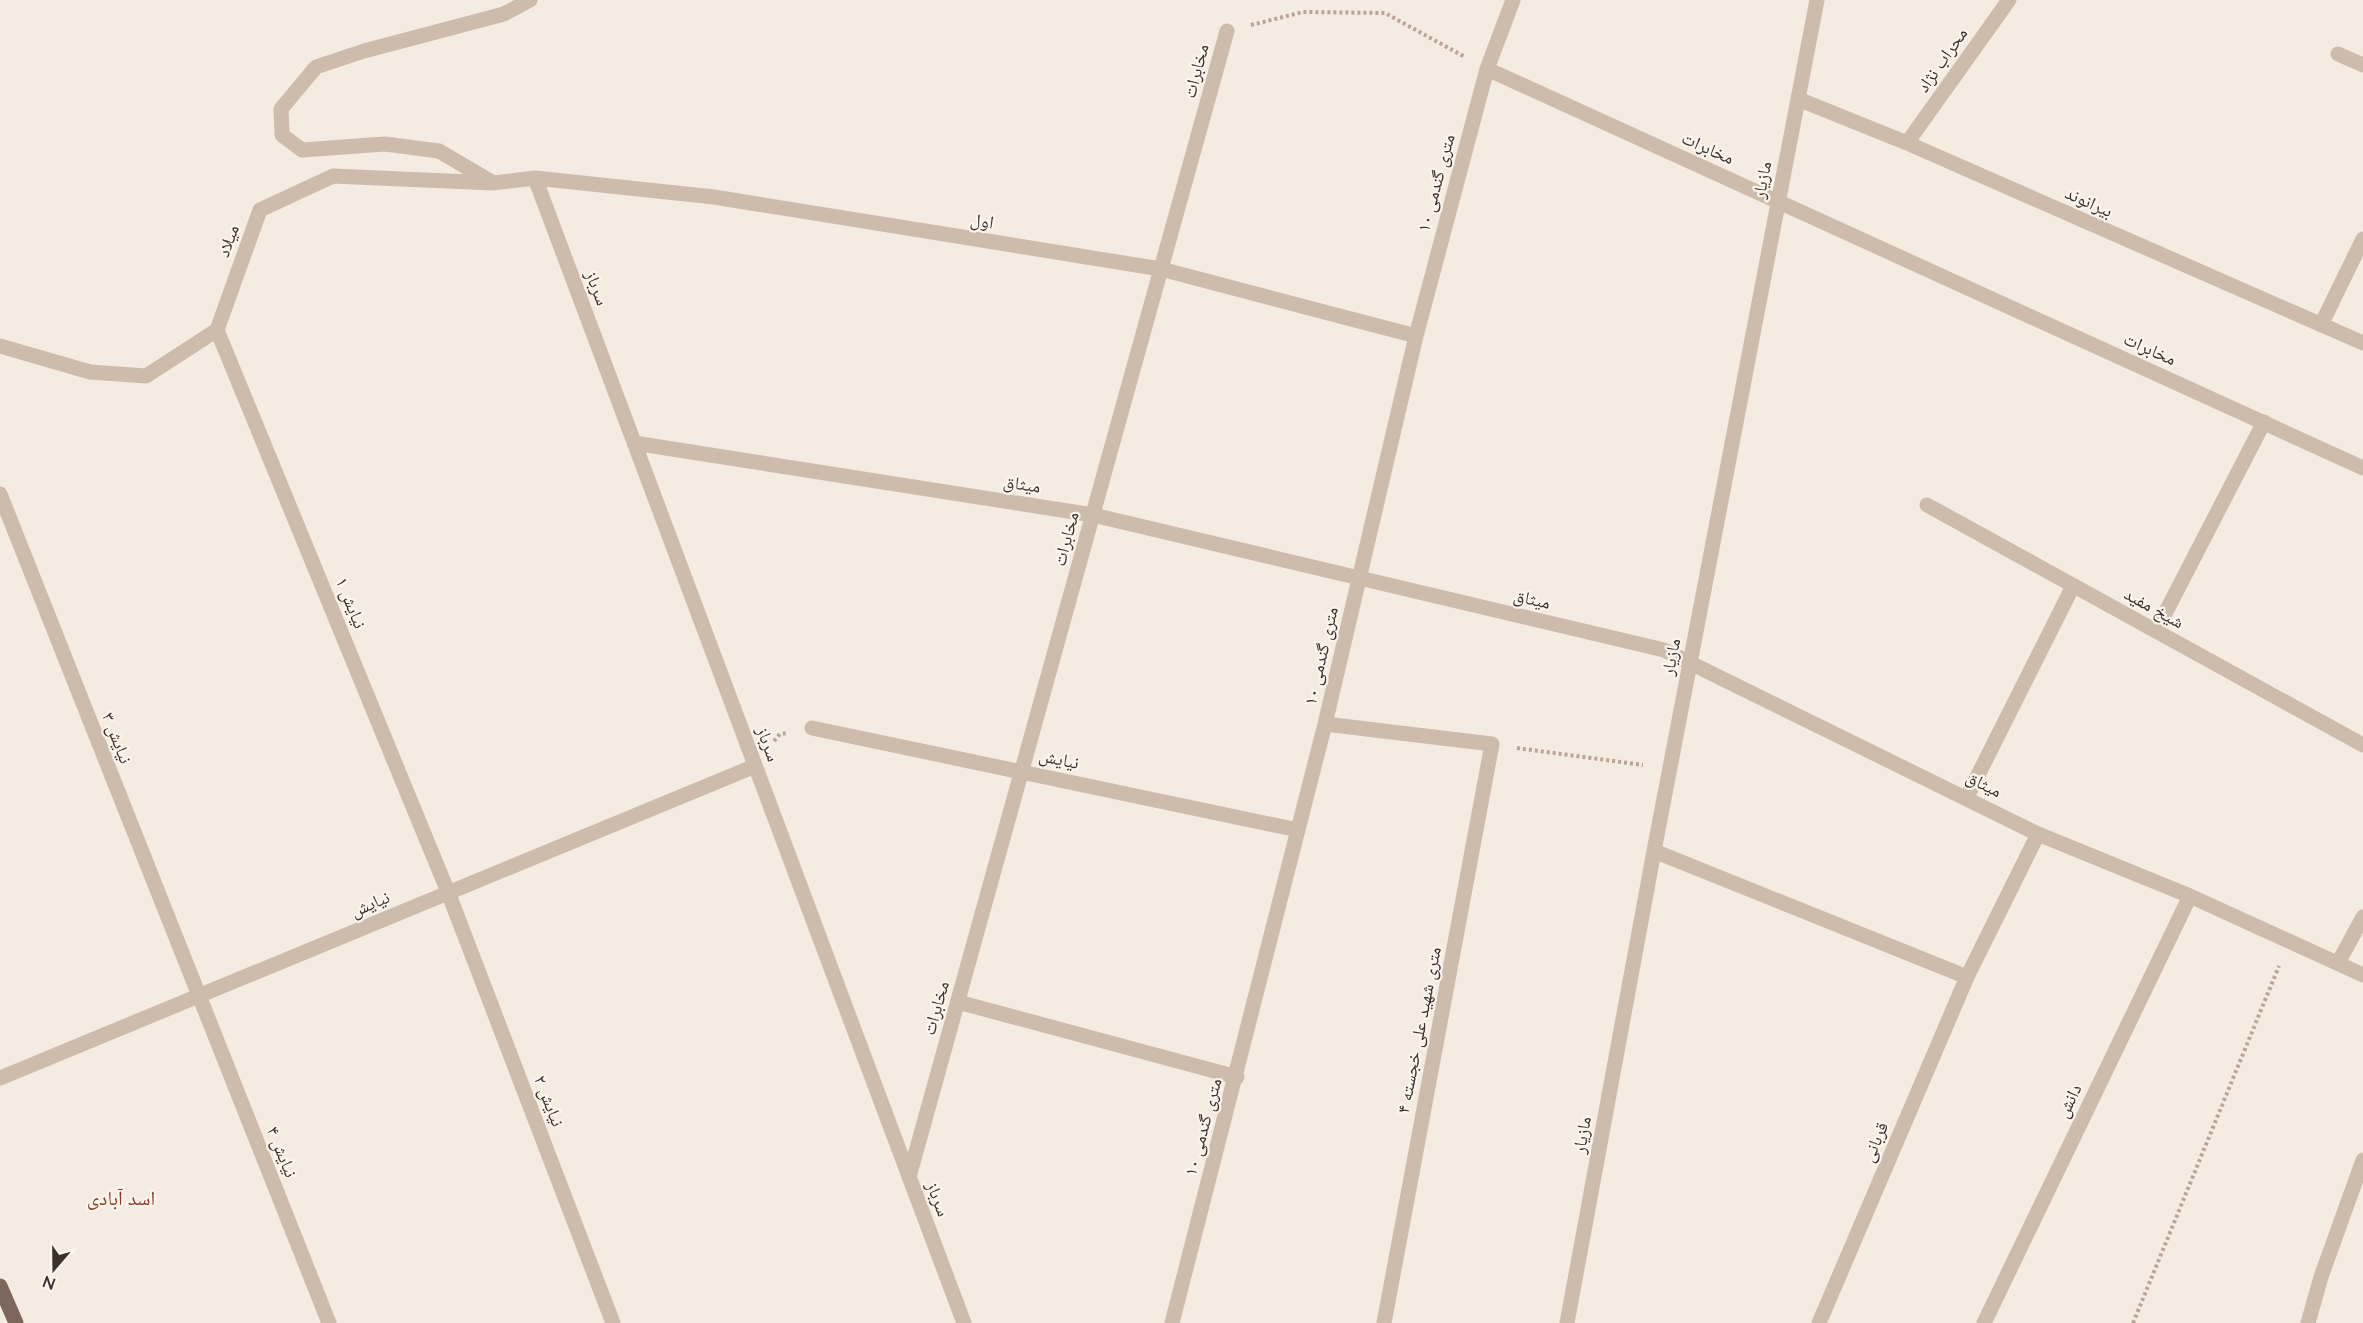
<svg xmlns="http://www.w3.org/2000/svg" width="2363" height="1323" font-family="Lato,'Noto Naskh Arabic',sans-serif">
<rect width="100%" height="100%" fill="#f4ebe1"/>
<g fill="none" stroke-linecap="round" stroke-linejoin="round">
<path stroke="#b9a596" stroke-width="4" stroke-dasharray="3 3" stroke-linecap="butt" d="M1251,25L1303,12L1385,13L1465,57
M774,741L780,734L787,733
M1517,748L1643,765
M2133,1323L2279,966"/>
<path stroke="#cdbbac" stroke-width="15" d="M2338,54L2363,65
M1487,69L2363,468
M1798,99L1907,143L2363,343
M1907,143L2009,0
M535,178L964,1323
M490,181L439,151L385,144L302,150L282,135L281,109L316,67L364,51L504,14L530,0
M2321,325L2363,239
M217,330L448,892L613,1323
M0,346L90,372L146,376L217,330L260,210L333,176L493,183L535,178L714,197L1161,269L1416,336
M634,443L1093,515L1664,650L2038,834L2190,896L2363,975
M0,494L329,1323
M1927,505L2363,745
M2156,631L2264,422
M1325,724L1492,744L1384,1323
M812,728L1298,830
M1967,797L2073,586
M1654,851L1967,977L1819,1323
M2338,963L2363,917
M1967,977L2038,834
M958,1002L1237,1077
M0,1078L755,766
M909,1177L1227,31
M1172,1323L1325,724L1416,336L1487,69L1513,0
M1567,1323L1654,851L1817,0
M1984,1323L2190,896
M2308,1323L2321,1277L2363,1160"/>
<path stroke="#7d675c" stroke-width="15" d="M0,1286L16,1323"/>
</g>
<g text-anchor="middle" stroke-width="4.5" stroke-linejoin="round" paint-order="stroke">
<g font-size="18" fill="#3b302b" stroke="#fbf5ee">
<text transform="translate(1942 60) rotate(-55)" y="6">محراب نژاد</text>
<text transform="translate(1196 71) rotate(-75)" y="6">مخابرات</text>
<text transform="translate(1708 148) rotate(24)" y="6">مخابرات</text>
<text transform="translate(1762 180) rotate(-79)" y="6">مازیار</text>
<text transform="translate(1436 183) rotate(-75)" y="6">۱۰ متری گندمی</text>
<text transform="translate(2089 202) rotate(24)" y="6">بیرانوند</text>
<text transform="translate(982 221) rotate(9)" y="6">اول</text>
<text transform="translate(228 241) rotate(-70)" y="6">میلاد</text>
<text transform="translate(597 288) rotate(69)" y="6">سرباز</text>
<text transform="translate(2150 349) rotate(24)" y="6">مخابرات</text>
<text transform="translate(1022 484) rotate(9)" y="6">میثاق</text>
<text transform="translate(1066 539) rotate(-75)" y="6">مخابرات</text>
<text transform="translate(1532 599) rotate(13)" y="6">میثاق</text>
<text transform="translate(351 603) rotate(68)" y="6">نیایش ۱</text>
<text transform="translate(2154 608) rotate(29)" y="6">شیخ مفید</text>
<text transform="translate(1321 656) rotate(-77)" y="6">۱۰ متری گندمی</text>
<text transform="translate(1671 657) rotate(-79)" y="6">مازیار</text>
<text transform="translate(117 738) rotate(69)" y="6">نیایش ۳</text>
<text transform="translate(768 744) rotate(70)" y="6">سرباز</text>
<text transform="translate(1059 759) rotate(12)" y="6">نیایش</text>
<text transform="translate(1984 784) rotate(27)" y="6">میثاق</text>
<text transform="translate(370 904) rotate(-23)" y="6">نیایش</text>
<text transform="translate(936 1008) rotate(-74)" y="6">مخابرات</text>
<text transform="translate(1419 1030) rotate(-79)" y="6">۴ متری شهید علی خجسته</text>
<text transform="translate(549 1101) rotate(69)" y="6">نیایش ۲</text>
<text transform="translate(2069 1101) rotate(-64)" y="6">دانش</text>
<text transform="translate(1203 1127) rotate(-75)" y="6">۱۰ متری گندمی</text>
<text transform="translate(1582 1135) rotate(-80)" y="6">مازیار</text>
<text transform="translate(1875 1142) rotate(-67)" y="6">قربانی</text>
<text transform="translate(282 1152) rotate(68)" y="6">نیایش ۴</text>
<text transform="translate(938 1199) rotate(69)" y="6">سرباز</text>
</g>
<g font-size="20" fill="#8c3b22" stroke="#fbf5ee">
<text x="121" y="1205">اسد آبادی</text>
</g>
</g>
<g transform="translate(54 1269) rotate(200)" stroke="#fbf5ee" stroke-width="4.5" paint-order="stroke">
<path d="M0-4.5L10 22L0 15L-10 22Z" fill="#3b302b"/>
<text y="-9" font-size="16" font-weight="bold" text-anchor="middle" fill="#3b302b">N</text>
</g>
</svg>
